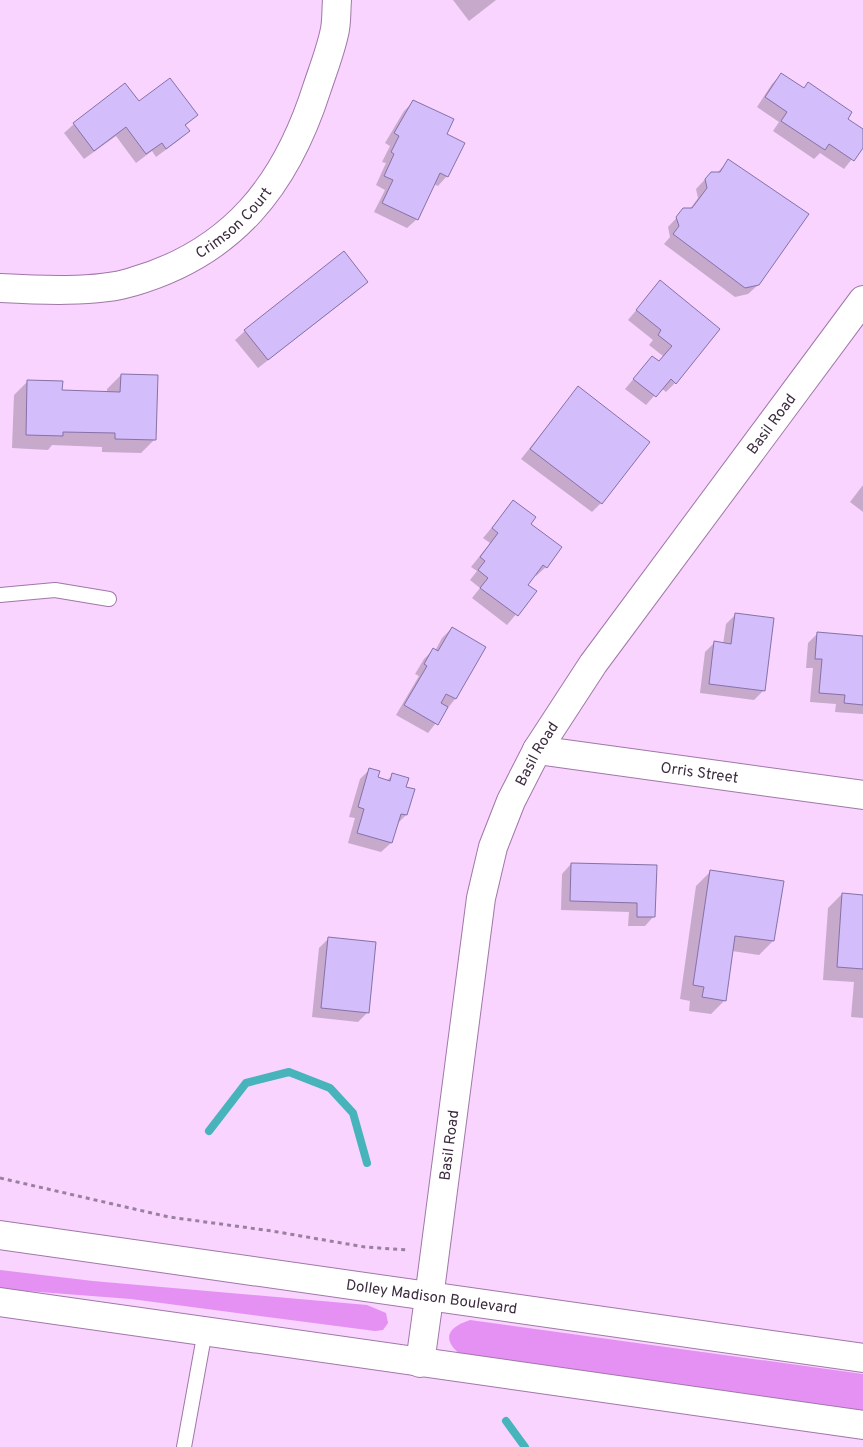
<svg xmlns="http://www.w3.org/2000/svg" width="863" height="1447" font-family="Overpass,sans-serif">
<rect width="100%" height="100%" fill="#f8d4fe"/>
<path fill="#e491f3" d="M0,1270L93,1281L367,1305L386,1313L388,1323L383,1330L375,1331L131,1299L0,1289Z
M470,1320L863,1374V1412L468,1360C445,1345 440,1330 470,1320Z"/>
<path fill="#0003" d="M453,0H496L469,21Z
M781,75L863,131V145L844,169L820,153L814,159L773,131L779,122L757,107L772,84Z
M413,102L445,135L463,143L447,176L438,186L433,184L417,219L407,228L374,212L385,190L376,185L386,163L382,162L390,146L385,143L404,111Z
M139,103L197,115L185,126L188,131L179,140L156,157L152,151L136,163L116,136L84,159L64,133L74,124Z
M728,161L758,285L748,294L735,297L664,244L670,237L668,227L684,210L690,209L698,198L696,189L711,173H717Z
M660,282L719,329L675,383L666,392L661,388L646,405L625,389L652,357L658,362L663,356L649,345L653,340L628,320Z
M357,291L258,368L235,340L245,331Z
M121,375L155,439L141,453L102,452V447L52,445L48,450L12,448L14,395L28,381L61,391L107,393V389Z
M578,388L601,503L592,512L521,459Z
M863,485V512L850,502Z
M513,502L530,524L546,567L536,576L535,575L527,585L535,592L507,625L472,598L480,588L470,580L477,571L471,567L490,543L483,538Z
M735,615L764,690L754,700L700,693L705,652L715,642L723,644L726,624Z
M452,628L484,647L455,699L428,733L396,715L419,676L415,674L424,659L433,650L435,651L442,638Z
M818,633L863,637V714L835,712L836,704L810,702L813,668H806L808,643Z
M370,769L376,778L386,781L393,775L405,788L406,815L396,825L391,843L381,852L348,843L355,818L349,817L360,779Z
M571,864L655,867L654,916L645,926H628L629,912L561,910L562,874Z
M710,872L773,941L759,955L732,951L725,1000L711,1014L689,1011L690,1001L680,999L696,886Z
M842,894L863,896V1018L851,1017L854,982L823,980L828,908Z
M329,938L367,1013L358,1022L312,1017L319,948Z"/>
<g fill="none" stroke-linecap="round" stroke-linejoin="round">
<path stroke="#47b3ba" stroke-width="8" d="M209,1131L246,1083L289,1072L330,1088L353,1113L367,1163
M506,1421L525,1447"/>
</g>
<path fill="#d3bdfa" stroke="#8671a9" d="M781,73L804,88L808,82L852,112L848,119L863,129V148L854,161L829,144L825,150L781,121L787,112L765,97Z
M170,78L198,115L185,125L190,131L166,149L162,143L146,154L126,127L94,151L73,123L125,83L139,101Z
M413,100L454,119L447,134L465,143L448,177L440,173L418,220L382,203L393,180L384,176L394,154L391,152L399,136L394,133Z
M728,159L809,214L759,285L745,288L673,234L679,226L676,217L683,208H692L707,188L705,179L711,172H720Z
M344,251L368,282L268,360L244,330Z
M660,280L720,329L676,384L671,379L656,397L633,379L652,356L659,361L672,346L658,335L661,330L636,310Z
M121,374L158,375L156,440L115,439V433L63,432V436L26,435L27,380L63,381L62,390L120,392Z
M578,386L650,442L602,504L530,449Z
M513,500L536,517L531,524L562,547L547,568L543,565L528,585L537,591L518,616L480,588L488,578L478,570L485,561L480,557L498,533L492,528Z
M735,613L774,618L765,691L709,684L714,641L731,644Z
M452,627L486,647L456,699L446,694L441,703L448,707L438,725L404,705L427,666L424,664L433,648L438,651Z
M817,632L863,636V705L844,703L845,695L819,693L822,659H815Z
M369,768L380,771L378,777L390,781L392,773L409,778L406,787L415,789L407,815L401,814L392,843L357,833L364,809L358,807Z
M571,863L657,865L655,917H637V903L570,901Z
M710,870L784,881L774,941L735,936L726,1001L702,997L704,987L693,985Z
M842,893L863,895V969L837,967Z
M328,937L376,942L369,1013L321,1008Z"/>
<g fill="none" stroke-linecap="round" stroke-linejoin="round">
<defs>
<path id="lane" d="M0,595L55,590L109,599
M184,1447L205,1331"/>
<g id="street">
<path id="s1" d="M0,288C37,290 98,293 132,282C233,253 286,185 317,88C323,70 330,52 334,34C337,23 336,11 337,0"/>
<path id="s2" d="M537,750L863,795"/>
<path id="s3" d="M429,1298L481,898L493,847L511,801L537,750L593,664L863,300"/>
</g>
<g id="primary">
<path id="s4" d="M0,1235L863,1358"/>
<path d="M0,1302L863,1425"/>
<path d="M420,1363L429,1298"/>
</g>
</defs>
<use href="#lane" stroke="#a177a8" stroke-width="16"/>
<use href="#street" stroke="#a177a8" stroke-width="30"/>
<use href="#primary" stroke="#a177a8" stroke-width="30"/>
<path stroke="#9a809f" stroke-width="3" stroke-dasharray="4 4" stroke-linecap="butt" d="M0,1178L169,1217L272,1231L365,1247L408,1250"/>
<use href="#lane" stroke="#fff" stroke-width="14"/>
<use href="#street" stroke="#fff" stroke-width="28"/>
<use href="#primary" stroke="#fff" stroke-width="28"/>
</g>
<g text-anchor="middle" stroke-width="4" stroke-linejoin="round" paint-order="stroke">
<g font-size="15" fill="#3c2b3f" stroke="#fbe8fe">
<text dy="5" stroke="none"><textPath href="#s1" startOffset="252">Crimson Court</textPath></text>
<text dy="5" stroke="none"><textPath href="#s3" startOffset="964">Basil Road</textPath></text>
<text dy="5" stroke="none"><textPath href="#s3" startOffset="559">Basil Road</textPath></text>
<text dy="5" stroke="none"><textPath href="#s2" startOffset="164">Orris Street</textPath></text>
<text dy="5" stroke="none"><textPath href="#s3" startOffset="154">Basil Road</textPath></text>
<text dy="5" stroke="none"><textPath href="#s4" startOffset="436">Dolley Madison Boulevard</textPath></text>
</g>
</g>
</svg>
